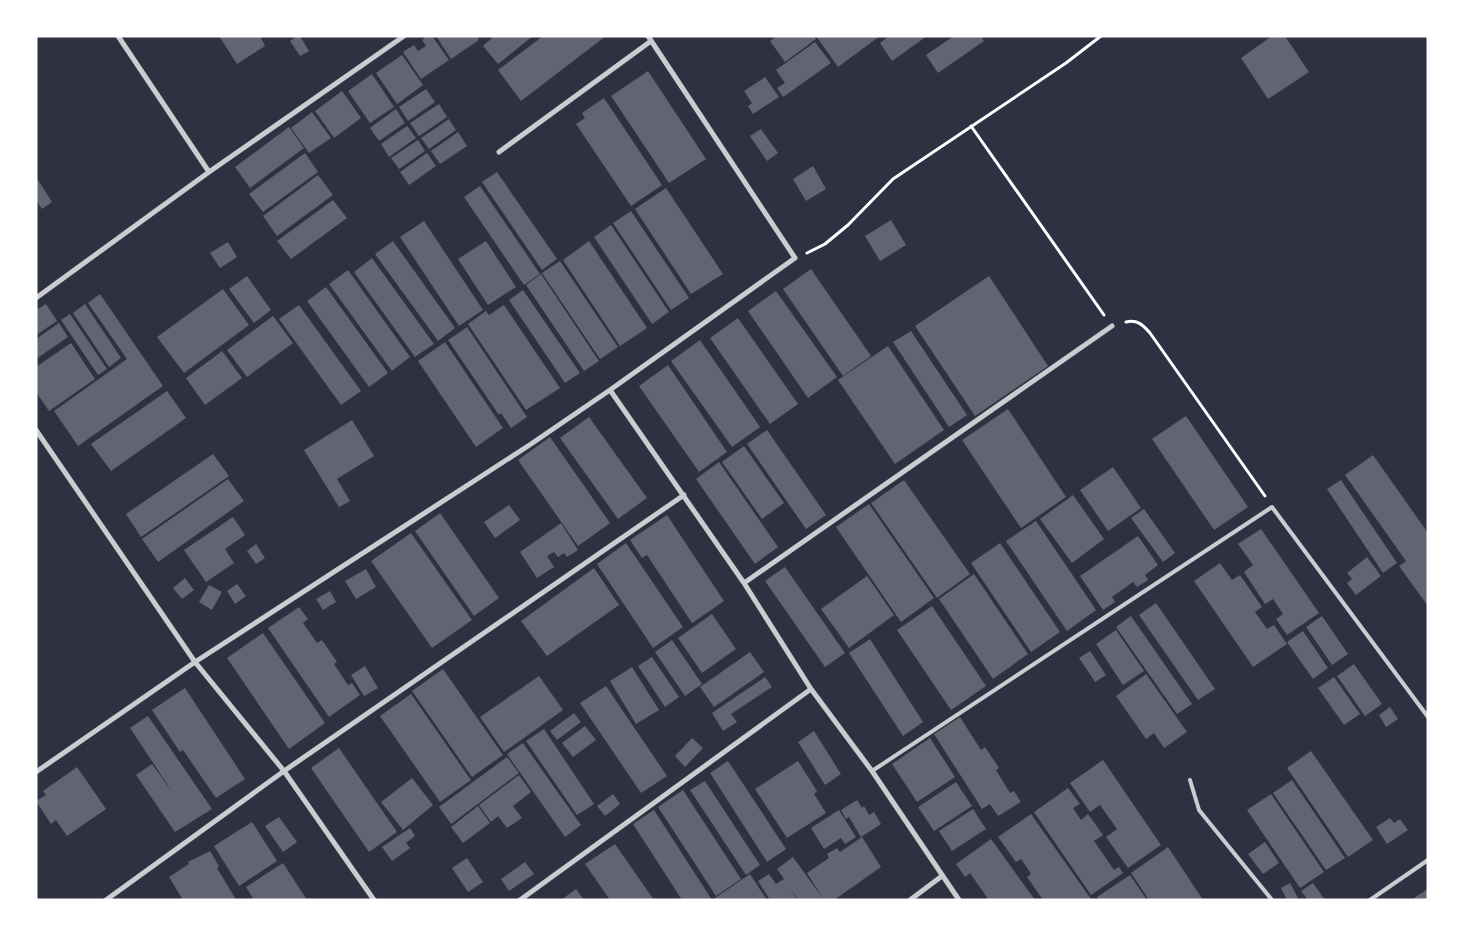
<svg xmlns="http://www.w3.org/2000/svg" width="1464" height="936" font-family="Overpass,sans-serif">
<rect width="100%" height="100%" fill="#2d3142"/>
<path fill="#626471" d="M219,36H264L261,38L265,46L237,64Z
M297,36H300L309,51L300,56L290,41Z
M427,36H432L449,60L421,79L403,52L414,45L418,51L426,46L422,40Z
M436,36H477L479,40L451,59Z
M494,36H533L498,64L483,46Z
M543,36H606L521,101L498,70Z
M777,36H814L816,39L785,62L770,41Z
M816,36H880L838,67Z
M889,36H927L892,61L880,43Z
M954,36H981L984,41L938,73L926,55Z
M1272,36H1285L1309,72L1268,99L1241,58Z
M815,42L831,63L783,97L777,88L785,83L776,70Z
M402,55L423,85L397,104L376,73Z
M648,71L706,159L669,183L611,96Z
M372,74L394,107L370,123L348,91Z
M765,77L779,97L753,114L748,106L752,103L744,91Z
M426,89L435,102L408,121L399,107Z
M342,91L361,118L334,138L315,111Z
M604,98L662,185L631,206L576,124L585,118L582,113Z
M439,104L447,117L419,136L410,123Z
M396,109L405,123L379,141L370,128Z
M312,112L331,138L309,153L291,128Z
M449,119L456,130L429,149L421,138Z
M407,126L416,138L389,157L381,144Z
M289,127L304,148L250,188L235,167Z
M761,129L778,153L767,161L750,136Z
M458,132L467,146L440,164L431,151Z
M418,140L425,151L399,169L391,158Z
M305,153L318,172L263,212L249,194Z
M427,153L436,166L409,185L400,172Z
M813,166L826,189L806,201L793,179Z
M497,172L557,259L542,270L482,182Z
M318,175L333,195L277,236L263,216Z
M36,177L52,202L42,209L36,200Z
M480,186L540,274L524,285L464,197Z
M666,188L723,274L691,294L635,209Z
M333,200L347,218L291,259L277,241Z
M631,211L689,298L671,310L613,223Z
M891,220L906,245L880,261L865,236Z
M424,221L483,310L459,326L400,237Z
M611,225L669,312L652,324L594,237Z
M393,241L455,328L438,341L375,254Z
M486,241L516,287L488,305L458,259Z
M589,241L647,328L620,346L563,260Z
M228,242L237,257L220,268L210,253Z
M372,258L434,344L415,357L354,272Z
M560,261L618,347L600,359L542,273Z
M811,269L871,356L843,376L783,289Z
M348,270L410,357L392,371L329,284Z
M541,274L599,361L584,371L526,285Z
M247,276L271,310L254,323L229,289Z
M989,276L1048,366L975,416L915,326Z
M326,287L388,373L369,387L307,301Z
M223,289L249,325L184,373L157,337Z
M523,290L580,373L565,383L509,300Z
M776,291L837,377L808,398L748,311Z
M100,294L163,386L78,446L54,411L127,359L88,303Z
M46,304L57,321L36,335V310Z
M85,304L121,358L109,367L73,313Z
M299,305L361,391L341,405L279,319Z
M504,305L560,388L526,410L468,324L486,311L489,315Z
M70,314L107,369L98,375L61,320Z
M273,316L293,343L247,377L227,350Z
M738,318L798,404L770,424L710,338Z
M59,323L68,337L36,359V339Z
M467,327L527,417L511,428L501,413L499,415L448,340Z
M911,331L967,415L949,427L893,342Z
M700,340L760,427L732,447L671,361Z
M445,342L503,428L476,447L418,361Z
M71,343L95,379L49,411L36,392V367Z
M888,346L944,430L895,464L838,380Z
M222,351L242,378L205,405L186,378Z
M668,365L727,452L699,472L639,386Z
M167,391L186,418L111,471L91,444Z
M1008,409L1066,497L1021,528L962,440Z
M1186,416L1248,507L1214,530L1152,439Z
M589,417L647,498L618,519L560,438Z
M352,420L374,456L337,479L350,501L339,507L304,450Z
M767,430L826,515L806,529L747,444Z
M550,437L610,523L578,546L518,460Z
M744,446L784,503L762,519L722,462Z
M213,454L229,476L141,537L126,514Z
M1373,455L1428,533V606L1399,566L1406,561L1345,475Z
M719,462L778,547L755,564L696,479Z
M1113,467L1141,508L1108,531L1080,490Z
M228,479L244,501L158,562L142,539Z
M904,480L970,574L937,598L871,503Z
M1341,480L1397,563L1383,573L1327,489Z
M1073,495L1104,539L1072,563L1040,519Z
M869,504L934,598L901,622L836,527Z
M509,505L520,520L495,538L484,522Z
M1144,509L1175,553L1163,562L1131,518Z
M440,513L499,598L474,616L415,531Z
M667,515L724,601L692,623L647,555L642,558L630,540Z
M233,517L245,535L225,549L234,563L206,582L184,550Z
M1036,521L1096,610L1067,631L1006,541Z
M561,523L578,550L567,557L564,553L558,557L554,552L547,556L554,567L537,578L520,552Z
M1261,529L1319,613L1287,635L1276,619L1283,614L1273,599L1265,604L1244,572L1253,565L1238,544Z
M411,533L472,620L432,648L371,561Z
M1138,536L1158,565L1145,575L1148,580L1137,587L1133,582L1112,597L1115,602L1103,610L1080,576Z
M626,543L683,627L653,648L597,564Z
M1000,543L1060,632L1031,652L971,563Z
M256,544L265,558L256,564L247,551Z
M1367,557L1381,576L1356,595L1347,583L1352,579L1347,573Z
M1220,563L1232,580L1240,575L1262,607L1255,612L1267,629L1274,625L1287,644L1253,667L1194,581Z
M785,567L845,653L825,667L765,581Z
M594,568L619,605L547,656L521,621Z
M366,569L376,587L356,599L345,581Z
M974,574L1028,654L993,679L939,599Z
M867,576L894,615L849,648L821,609Z
M185,578L194,590L182,599L173,588Z
M237,584L246,596L235,604L227,591Z
M209,585L222,592L212,610L199,602Z
M330,591L336,602L323,610L316,599Z
M1156,603L1215,689L1198,700L1139,615Z
M932,606L986,686L951,710L897,630Z
M299,607L308,619L303,623L317,643L322,640L337,662L334,664L348,685L352,683L360,695L329,717L268,628Z
M712,614L736,649L702,673L678,638Z
M1131,616L1192,704L1177,714L1116,627Z
M1322,616L1348,654L1332,665L1306,627Z
M1116,630L1144,671L1123,685L1096,644Z
M1303,631L1328,668L1313,679L1287,642Z
M263,633L325,723L289,749L227,658Z
M870,639L923,722L903,736L849,653Z
M672,640L702,684L685,696L655,652Z
M1090,651L1106,675L1095,682L1079,658Z
M750,652L764,672L714,707L700,687Z
M652,657L679,697L665,707L638,666Z
M1354,664L1382,704L1365,716L1337,676Z
M365,666L378,688L364,696L351,675Z
M632,667L659,710L636,724L610,681Z
M443,669L503,755L472,777L412,691Z
M1146,674L1187,732L1164,748L1154,733L1146,739L1116,696Z
M539,676L563,710L504,752L480,717Z
M765,677L772,687L731,714L737,722L723,731L712,713Z
M1334,677L1360,714L1344,725L1318,688Z
M606,686L667,776L641,793L580,703Z
M185,688L245,779L216,798L183,750L180,752L152,710Z
M411,694L471,780L440,802L380,716Z
M1390,707L1398,719L1386,727L1379,715Z
M574,713L581,722L557,740L550,731Z
M148,716L212,809L175,832L136,775L152,764L173,793L130,728Z
M960,717L981,750L985,747L999,768L996,770L1010,793L1014,791L1021,802L998,816L990,804L982,809L934,734Z
M585,726L596,740L573,757L562,743Z
M544,729L594,804L577,815L526,741Z
M814,731L841,774L825,785L798,742Z
M692,738L703,748L685,767L675,756Z
M930,738L955,777L917,802L892,764Z
M523,743L581,825L565,837L507,754Z
M339,748L397,832L369,852L311,768Z
M1311,751L1373,840L1348,857L1287,768Z
M507,757L519,773L451,824L439,807Z
M1103,760L1161,845L1128,868L1106,837L1117,829L1100,805L1090,812L1070,783Z
M728,761L786,849L767,862L710,773Z
M798,761L817,791L814,794L826,813L787,838L755,789Z
M77,767L106,809L67,836L56,820L51,824L36,801L46,795L43,791Z
M519,775L531,792L513,806L522,818L507,828L498,816L491,822L479,805Z
M412,778L433,805L403,830L381,802Z
M1292,780L1345,858L1326,870L1273,793Z
M705,781L760,865L746,875L690,790Z
M956,782L972,806L934,831L918,807Z
M1068,788L1080,804L1073,808L1081,820L1088,814L1103,835L1094,841L1114,870L1119,867L1123,873L1091,895L1034,812Z
M683,790L741,879L716,896L658,807Z
M613,794L620,804L605,816L597,806Z
M1271,794L1324,872L1300,888L1247,810Z
M857,800L862,808L864,806L869,815L874,812L881,824L861,837L849,817L846,819L841,810Z
M478,806L490,823L463,843L451,827Z
M973,809L986,829L952,851L939,831Z
M654,810L712,900H682L633,824Z
M839,810L856,837L845,844L841,838L824,849L811,828Z
M1031,814L1091,899L1090,900H1043L1027,877L1031,874L1021,859L1016,862L998,837Z
M279,817L297,842L283,852L265,826Z
M1390,818L1394,823L1400,819L1408,830L1387,844L1376,827Z
M252,822L277,861L239,886L214,846Z
M410,828L415,836L406,843L410,848L392,861L382,847Z
M862,837L881,867L834,900H824L807,873L829,858L827,854L837,848L840,852Z
M991,839L1035,900H986L988,899L970,873L965,877L956,864Z
M1265,842L1279,863L1263,874L1248,854Z
M615,844L654,900H610L585,864Z
M1168,847L1203,900H1149L1131,873Z
M210,851L219,866L217,868L235,898L233,900H183L169,877L189,864L188,862Z
M793,857L824,900H798L790,887L797,900H770L758,881L769,874L776,884L784,879L777,869Z
M467,858L483,882L468,892L452,868Z
M525,862L534,874L509,891L501,879Z
M283,863L307,900H254L246,887Z
M750,874L767,900H716L715,898Z
M1130,875L1147,900H1099L1097,897Z
M1290,883L1298,898L1295,900H1287L1281,888Z
M1313,883L1325,900H1308L1301,891Z
M576,889L584,900H561Z
M1428,889V900H1415L1414,898Z"/>
<g fill="none" stroke-linecap="round" stroke-linejoin="round">
<path stroke="#fff" stroke-width="3" d="M971,126L1104,315
M807,253L825,244L848,225L893,179L1066,63L1101,36
M1126,322C1137,319 1143,325 1150,333L1265,496"/>
<path stroke="#caccd0" stroke-width="4" d="M872,771L1272,507L1428,717
M1190,780L1199,810L1272,900
M1370,900L1428,860"/>
<path stroke="#caccd0" stroke-width="5" d="M118,36L209,172
M499,152L651,41
M36,298L209,172L404,36
M610,390L744,583L811,689L872,771L959,900
M36,430L195,662L284,771L374,900
M744,583L1112,326
M36,772L195,662L531,444L610,390L795,258L648,36
M106,900L284,771L684,495
M520,900L811,689
M910,900L942,876"/>
</g>
<rect width="1464" height="936" fill="none" stroke="#ffffff" stroke-width="75"/>
</svg>
